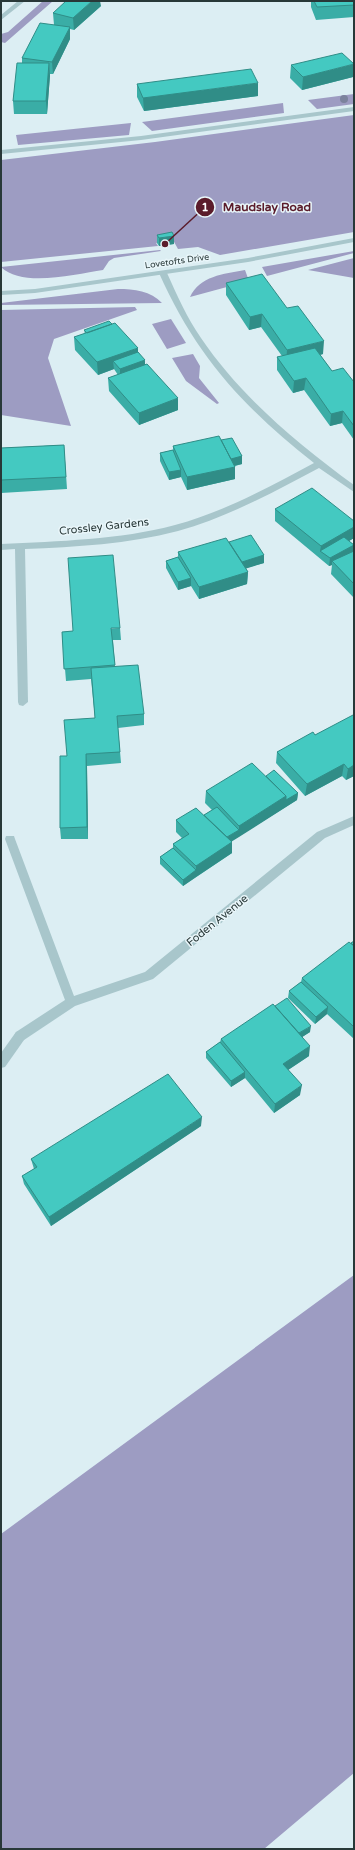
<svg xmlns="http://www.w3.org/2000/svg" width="355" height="1850" font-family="'Varela Round',sans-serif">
<rect width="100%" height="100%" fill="#dceef3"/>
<path fill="#9d9cc2" d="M43,1H53L5,43L1,42V34L8,32Z
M354,94V104L317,109L308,100Z
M283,103L284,113L152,131L142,122Z
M354,115V232L220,255L198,247L178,249L173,240L156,243L158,246L1,262V160L155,142Z
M131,123L129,135L18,145L16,135Z
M160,250L161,251L114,258L109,261L103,270C76,274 22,288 1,267Z
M354,251V253L267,276L262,267Z
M354,258V278L308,270Z
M245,270L249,281L190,297C200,276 223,274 245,270Z
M118,289C134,289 151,291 162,303L1,305V303Z
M135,307L137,310L54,339L48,358L71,426L1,415V310Z
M171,319L186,343L167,349L152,324Z
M193,354L200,366L199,378L219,403L217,404L186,381L172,358Z
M354,1275V1773L264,1849H1V1534Z"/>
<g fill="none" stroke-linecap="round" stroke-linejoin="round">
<path fill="#a8c6cb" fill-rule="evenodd" d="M20,1031L24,1032L26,1036L24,1040L5,1067L1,1068V1053L16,1032Z"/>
<path fill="#a8c6cb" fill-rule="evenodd" d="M18,1H25L1,20V15Z
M354,107V111L141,140L1,154V150L141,136Z
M160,271L167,273C177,295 187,318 201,338C241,397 297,443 354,485V492L319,468C274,492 228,517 178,531C128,544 76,547 25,549L28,702L23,706L19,705L18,702L15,549L1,550V544C59,541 119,540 175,525C224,512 269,487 314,463C243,407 196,356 159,273Z
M354,816V825L325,838L153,979L75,1006L24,1040L20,1041L16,1040L14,1036L16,1032L65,1000L5,839L6,836H14L15,839L74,996L145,972L317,832Z"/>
<path fill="#a8c6cb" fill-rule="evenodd" d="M354,238V242L248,262L35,293L1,295V291L35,289L248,258Z"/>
</g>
<circle fill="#7c839d" cx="344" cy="99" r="4"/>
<path fill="#3aada6" d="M311,1H354V17L316,20L311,7Z
M101,6L74,30L70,29V39L53,74H50L47,114H14L13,101L22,63V58L54,25L53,13Z
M291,65L353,77L302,90L290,78Z
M137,84L258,96L144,111L137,97Z
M157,235L174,244L159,246L157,243Z
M226,283L323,354L320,355L332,371L354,382V440L342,423L330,426L304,390L293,393L277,370V357L282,356L261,327L249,330L226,295Z
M84,330L138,352L145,365L178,410L139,425L109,391L108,378L118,375L114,369L98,375L75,350L74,337L85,334Z
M221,440L242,456V464L235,466V479L187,490L181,477L169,480L160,461V453L173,450V446Z
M64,445L67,489L1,493V448Z
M275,509L354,521V538L349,541L354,545L353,552L354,551V598L331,574L332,565L329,566L275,521Z
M229,542L264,555V563L246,568L248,572L247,584L199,599L191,586L178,590L166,568V561L178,557V552Z
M120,628L121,640H113L115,666L144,714V725L118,728L121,763L87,766L88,839H61L60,828L67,756L95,718L91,679L66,681L62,632Z
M354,716V776L346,780L342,776L305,796L276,763L277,752L315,735Z
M266,776L298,793L297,800L231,841L232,853L183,886L160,864V857L173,848V844L182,838L176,832V820L204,815L212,810L205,803L206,791Z
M354,941V1039L327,1014L315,1024L288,998L289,991L301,982L302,978Z
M275,1006L310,1032L302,1037L309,1056L288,1070L300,1095L274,1113L245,1078L231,1087L206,1058V1052L220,1042L221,1039Z
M201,1126L51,1226L24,1184L22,1176L34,1169L31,1159Z"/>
<path fill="#308d87" d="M92,1H100L101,6L74,30L73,18Z
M70,27V39L53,74L52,62Z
M49,63L50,76L47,114L46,101Z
M354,64L353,77L302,90L303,77Z
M258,83V96L144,111L143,98Z
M174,236V244L159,246V238Z
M262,314L261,327L249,330L250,317Z
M324,341L323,354L286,363L287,350Z
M138,348V360L113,361L114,369L98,375L97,362Z
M145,360V368L120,377V369Z
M306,378L304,390L293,393L294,381Z
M178,398V410L139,425V413Z
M343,411L342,423L330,426L331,414Z
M242,456V464L229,467V459Z
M235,467V479L187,490V477Z
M181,470V477L169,480V472Z
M354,527V538L326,555L320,551L321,546Z
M354,545L353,552L332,561V565L329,566L330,558Z
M264,555V563L238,571L239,563Z
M248,572L247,584L199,599V587Z
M191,578V586L178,590V582Z
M86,754L87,766L88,839L87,827Z
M344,764L342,776L305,796L307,784Z
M354,765V776L346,780L348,769Z
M298,793L297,800L239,837V826L286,796Z
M239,830V837L226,845V838Z
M232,842V853L196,877V866Z
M196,870V877L183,886V880Z
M328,1007L327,1014L315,1024L316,1017Z
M311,1026L310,1032L296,1041L297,1035Z
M310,1046L309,1056L282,1074L283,1064Z
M245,1072V1078L231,1087V1081Z
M302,1085L300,1095L274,1113L275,1104Z
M202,1117L201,1126L51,1226L49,1217Z"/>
<path fill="#44c9c1" stroke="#308d87" d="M66,1H92L73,18L53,13Z
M314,1H354V5L317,7Z
M40,23L70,27L52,62L22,58Z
M342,53L354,64L303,77L291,65Z
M17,63H49L46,101H13Z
M251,69L258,83L143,98L137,84Z
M172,232L174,236L159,238L157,235Z
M262,274L287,308L298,306L324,341L287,350L262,314L250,317L226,283Z
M109,321L112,324L87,333L84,330Z
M115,323L138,348L97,362L74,337Z
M315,348L332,371L343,368L354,382V426L343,411L331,414L306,378L294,381L277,357Z
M138,352L145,360L120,369L113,361Z
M147,364L178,398L139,413L108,378Z
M219,436L235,467L187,477L173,446Z
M232,438L242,456L231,459L221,440Z
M64,445L66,477L1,480V448Z
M173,450L181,470L169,472L160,453Z
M312,488L354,521V527L321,546L275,509Z
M251,535L264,555L242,562L229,542Z
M344,537L354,545L330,558L320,551Z
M226,538L248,572L199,587L178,552Z
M354,551V584L332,561Z
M113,555L120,628H111L115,665L64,669L62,632L73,631L68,558Z
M178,557L191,578L178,582L166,561Z
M138,665L144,714L117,716L120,752L86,754L87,827L60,828V756H67L64,720L95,718L91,668Z
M353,715L354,716V765L348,769L344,764L307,784L277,752L313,732L315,735Z
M252,763L286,796L239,826L206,791Z
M274,770L298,793L286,800V796L266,776Z
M217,807L239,830L227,837L204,815Z
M196,808L232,842L196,866L173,844L189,834L176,820Z
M173,848L196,870L183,880L160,857Z
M354,941V946L351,943Z
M349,942L354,946V1027L302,978Z
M301,982L328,1007L316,1017L289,991Z
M287,998L311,1026L299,1033L275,1006Z
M273,1004L310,1046L283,1064L302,1085L275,1104L221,1039Z
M220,1042L245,1072L231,1081L206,1052Z
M168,1074L202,1117L49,1217L22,1176L37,1167L31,1159Z"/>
<g text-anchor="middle" stroke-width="3" stroke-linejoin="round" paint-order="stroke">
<g font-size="9" fill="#283838" stroke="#e9f6fa">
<text transform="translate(177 261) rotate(-8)" y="3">Lovetofts Drive</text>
</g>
<g font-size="11" fill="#283838" stroke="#e9f6fa">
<text transform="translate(104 526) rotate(-6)" y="4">Crossley Gardens</text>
<text transform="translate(217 920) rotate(-39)" y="4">Foden Avenue</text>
</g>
</g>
<path fill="none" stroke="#5b1c2b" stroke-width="1.5" d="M165 244L205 207"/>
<g fill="#5b1c2b" stroke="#e9f6fa" stroke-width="1.5">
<circle cx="165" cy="244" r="4"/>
<circle cx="205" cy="207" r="10"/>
</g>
<g font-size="12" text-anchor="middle" font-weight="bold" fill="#fff">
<text x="205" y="211">1</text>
</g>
<g font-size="12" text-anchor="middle" font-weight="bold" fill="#5b1c2b" stroke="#e9f6fa" stroke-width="3" stroke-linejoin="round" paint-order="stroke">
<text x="267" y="211">Maudslay Road</text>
</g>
<rect width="355" height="1850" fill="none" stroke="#283838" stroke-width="4"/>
</svg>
